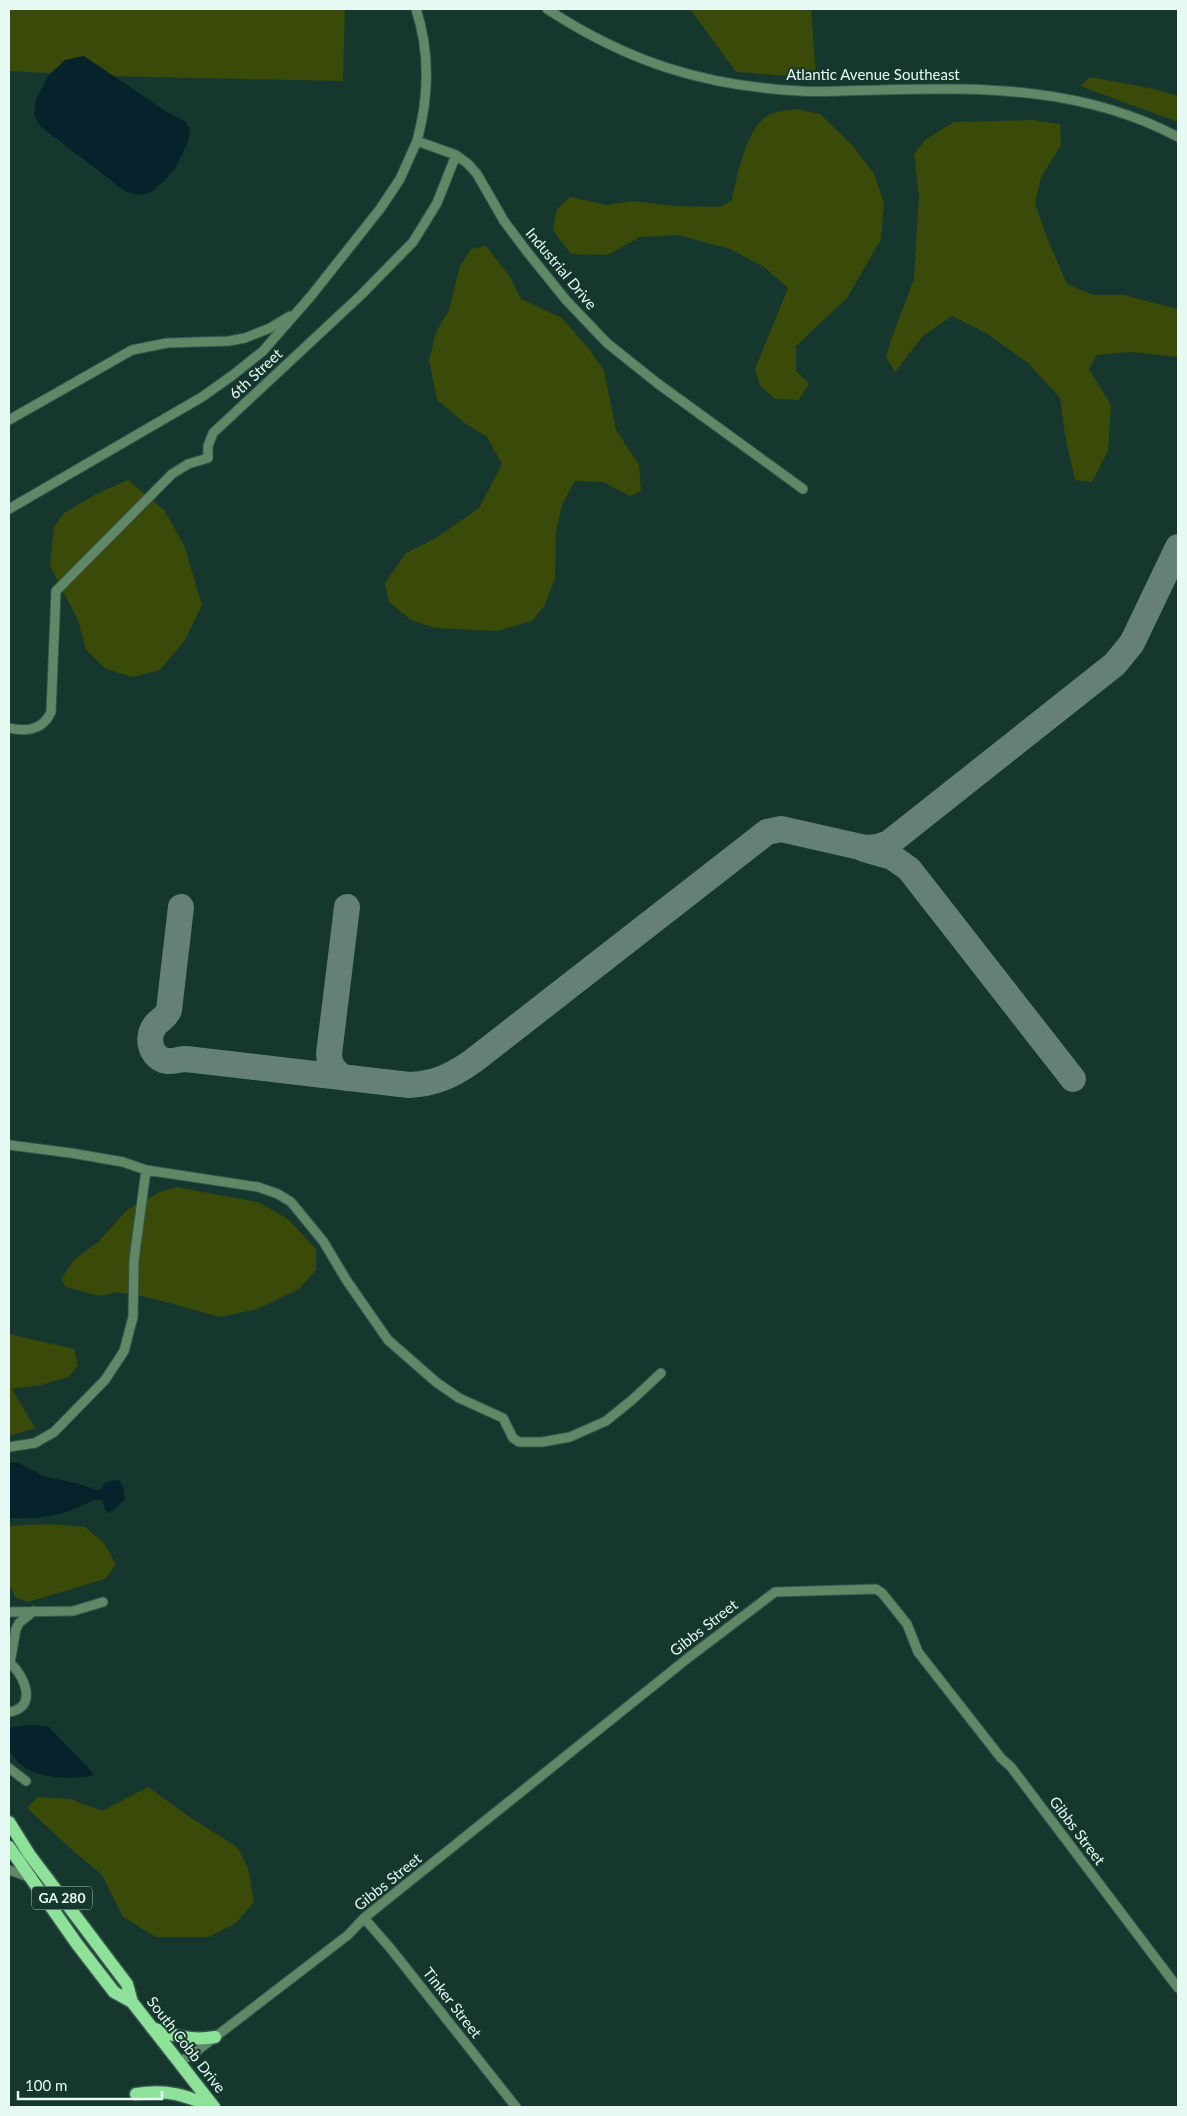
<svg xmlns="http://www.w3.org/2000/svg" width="1187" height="2116" font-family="Lato,sans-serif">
<rect width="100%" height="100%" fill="#16372d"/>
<path fill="#3a4a09" d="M9,9H345L343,81L105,76L9,71Z
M690,9H811L816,78L736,72Z
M1090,77L1154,89L1178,96V122L1080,86Z
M796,109L820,114L851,144L873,172L884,202L881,239L847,298L796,346V371L809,383L799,400L775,399L760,386L755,369L788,288L764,267L730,249L678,235L640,237L607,255L571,254L553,231L557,209L570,197L607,205L633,201L676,206L720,207L732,200C736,178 747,126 769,115C776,111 788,111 796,109Z
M1033,120L1060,124L1061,145L1041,177L1035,203L1047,238L1067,284L1093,295H1124L1178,309V357L1131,352L1097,355L1089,369L1111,405L1108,451L1092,482L1075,480L1065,435L1060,398L1028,363L986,333L952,316L923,336L895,372L886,357L891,340L914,279L919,196L914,154L926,139L954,122Z
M486,246L510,277L521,299L562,318L589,349L604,371L616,430L639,465L641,491L630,496L603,482L575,481L562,505L556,532L555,578L545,605L532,621L497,631L435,628L411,620L389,602L385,583L406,553L436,538L479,508L502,464L487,437L466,424L437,400L429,360L436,332L449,310L460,266L471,249Z
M128,480L164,510L184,545L202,605L185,640L160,670L132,677L106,669L86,650L78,620L50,566L54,527L64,513L96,494Z
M176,1187L258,1202L288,1219L316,1249V1270L299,1289L257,1309L220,1317L151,1298L117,1292L100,1296L66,1287L61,1279L74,1260L99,1241L127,1210L160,1192Z
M9,1334L74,1349L78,1365L69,1377L41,1385L12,1389L35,1428L9,1436Z
M51,1524L85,1527L104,1543L116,1565L105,1579L28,1602L16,1598L9,1584V1526Z
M148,1787L188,1816L237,1847L248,1868L254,1902L236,1923L209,1937H156L123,1917L102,1875L71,1849L27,1808L38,1797L70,1799L102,1811Z"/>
<path fill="#06222a" d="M84,56L167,112L186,122L190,130L188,142L175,169L166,179L151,192L139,195L126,192L40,126L34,115L36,99L48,76L65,60Z
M9,1462L19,1463L43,1476L80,1484L96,1490L101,1489L104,1483L113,1480L120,1481L123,1487L125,1499L115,1509L107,1513L102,1500C91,1498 82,1507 72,1510C53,1517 28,1519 9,1518Z
M26,1725L48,1726L93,1773L91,1776C65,1780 18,1779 9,1747C7,1742 9,1734 9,1728Z"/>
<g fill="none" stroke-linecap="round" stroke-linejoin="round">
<path stroke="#648077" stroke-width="26" d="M864,849L892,857L909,869L1073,1079
M181,907L169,1010C166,1018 158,1020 154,1027C146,1039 151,1058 167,1061C173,1062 180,1059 186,1059L409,1085C434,1084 452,1076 473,1061L767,832L781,829L865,848L878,847L889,843L1115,664L1132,643L1178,547
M346,1078C334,1073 330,1066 329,1054L347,907"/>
<defs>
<path id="street" d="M416,9C430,52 429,97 417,141L456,155L468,164L477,174L504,221L528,253L566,300L607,343L657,383L803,489
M547,9C628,62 704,86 800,91C826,93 852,90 879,90C983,87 1084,87 1178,137
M9,420L132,350L167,343L229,341L245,338L270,328L290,316
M9,509L202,397L233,375L263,351L311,296L380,209L400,179L417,141
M9,728C27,732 43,730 51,712L56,591L172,474L188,464L208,458V446L213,433L360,296L413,242L437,203L456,155
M9,1145L71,1153L123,1162L146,1170L258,1187L278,1194L291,1202L323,1241L347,1281L388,1340L436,1382L459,1398L503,1418L513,1438L519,1442H542L570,1437L606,1421L632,1400L661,1373
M9,1447L35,1443L54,1432L105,1380L124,1351L133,1317L134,1260L146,1170
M9,1612L73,1611L103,1602
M9,1712C38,1708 25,1676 10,1663L16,1629L19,1623L34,1611
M9,1768L26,1781
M9,1870L29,1877
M364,1918L391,1949L516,2107
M179,2062L193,2054L348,1935L364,1918L688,1658L775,1592L876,1589L882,1593L907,1624L918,1652L1001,1758L1011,1767L1178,1988"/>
<path id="primary" d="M9,1822L29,1854L127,1984L132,2002L214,2107
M9,1847L77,1944L114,1992L132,2002
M152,2028C174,2036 192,2041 215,2037
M136,2094C168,2089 184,2095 213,2107"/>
</defs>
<use href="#street" stroke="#37564d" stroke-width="11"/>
<use href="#primary" stroke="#37564d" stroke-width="15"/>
<use href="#street" stroke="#618866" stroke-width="9"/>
<use href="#primary" stroke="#8ee199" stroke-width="12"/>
</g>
<g text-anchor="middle" stroke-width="4" stroke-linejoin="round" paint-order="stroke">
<rect fill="#16372d" stroke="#a8bfb7" stroke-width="1" x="32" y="1886.5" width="60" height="23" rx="4"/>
<g font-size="14" font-weight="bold" fill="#e6f9f2">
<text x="62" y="1903">GA 280</text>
</g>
<g font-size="15" fill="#e6f9f2" stroke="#16372d">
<text x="873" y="80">Atlantic Avenue Southeast</text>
<text transform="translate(561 269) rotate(50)" y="5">Industrial Drive</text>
<text transform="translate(256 374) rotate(-43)" y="5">6th Street</text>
<text transform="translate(704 1628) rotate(-38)" y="5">Gibbs Street</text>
<text transform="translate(1077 1831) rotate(53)" y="5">Gibbs Street</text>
<text transform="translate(388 1882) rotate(-39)" y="5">Gibbs Street</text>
<text transform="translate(452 2003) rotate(52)" y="5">Tinker Street</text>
<text transform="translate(186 2045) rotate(52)" y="5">South Cobb Drive</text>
</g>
</g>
<rect width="1187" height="2116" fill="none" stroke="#e6f9f2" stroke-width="20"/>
<path d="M18 2091v8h144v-8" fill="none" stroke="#e6f9f2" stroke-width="2.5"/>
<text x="25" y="2091" font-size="15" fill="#e6f9f2" stroke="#16372d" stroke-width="4" paint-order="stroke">100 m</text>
</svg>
